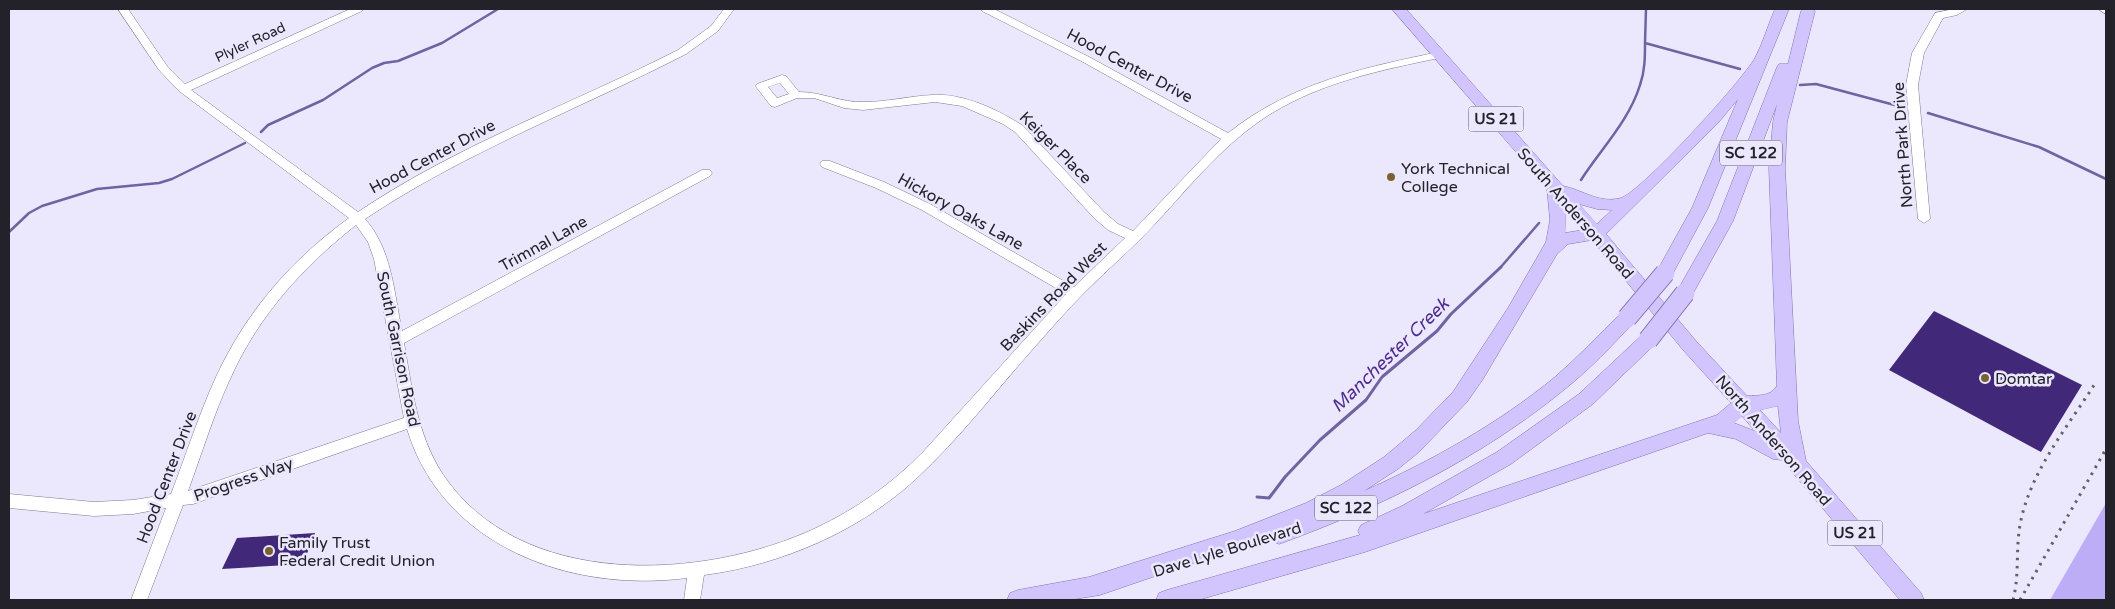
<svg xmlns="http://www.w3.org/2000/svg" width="2115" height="609" font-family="'Varela Round',sans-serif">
<rect width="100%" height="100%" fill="#ebe8fd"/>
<path fill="#bdadf6" d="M2106,503V600H2050Z"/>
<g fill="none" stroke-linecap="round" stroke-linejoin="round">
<path stroke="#7162a2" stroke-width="2.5" d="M1645,43L1646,9
M1800,85L1816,84L1902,107
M1928,113L2039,147L2106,179
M261,132L268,125L323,100L372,68L384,63L398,61L442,43L498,9
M1581,180C1601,149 1629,121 1640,85C1645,71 1645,57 1645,43L1740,69
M9,232L29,213L42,206L97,189L159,183L172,179L245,143
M1500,268L1539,223"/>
<path stroke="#7162a2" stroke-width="3" d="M1257,497L1269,498L1285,477L1320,440L1366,400L1382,377L1437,331L1451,314L1501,267"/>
</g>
<path fill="#422878" d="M1934,311L2082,385L2041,452L1889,370Z
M315,533L303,564L222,569L237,538Z"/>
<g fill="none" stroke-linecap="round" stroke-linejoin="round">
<defs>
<path id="minor" d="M118,9H128L167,66L185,84L350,9H363L362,11L191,90L358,212C457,145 572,104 678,50L711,26L724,9H734L718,31L686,54C579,109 465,152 365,219C392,249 394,293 402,331L702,170H710L712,173L710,176L404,343C412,388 417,434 442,473C519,590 703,581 816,528C856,509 892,484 923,452L1066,294L922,210L876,188L822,167L820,164L822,161H830L884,182L930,204L1074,287L1125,238L1108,230L1094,218L1015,132L1003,124L962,106L935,102L863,110L844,108L814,98H797L775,107L771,106L757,88L755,86L757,84L782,75L786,76L799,92C823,92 841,103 864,102C887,102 910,96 933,95C963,93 999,110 1023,126L1104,212L1118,224L1133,231L1221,139L1083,62L982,11L981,9H994L1091,58L1228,133C1292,83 1361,68 1439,52L1445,55L1439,58C1381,70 1323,82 1272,113C1225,142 1192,184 1155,224C1133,248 1108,269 1085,292C1066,311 1049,331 1032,350C994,393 959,439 917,478C860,531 781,565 704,575L700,600H684L687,578C573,593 443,548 407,429L193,504L183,505L147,600H131L166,508L133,514L94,516L9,508V494L94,502L133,500L171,494C186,455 199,414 216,377C246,312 291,260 349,218L179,91L159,70ZM780,83L789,94L777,98L768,87ZM356,225L368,242L374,259L404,418L188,491C202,453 214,413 231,377C259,315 303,267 356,225Z
M1954,9H1967L1957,15L1943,18L1924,53L1918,85L1930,219L1924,223L1918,219L1906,85L1912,53L1934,15L1935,13Z
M2098,9H2106V14Z"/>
<path id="major" d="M1392,9H1406L1563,186C1583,190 1599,204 1621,198C1642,191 1742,81 1755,58C1763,43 1768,25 1775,9H1789L1708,208L1671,277L1665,279L1659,277L1656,273L1692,208L1738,99L1718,123L1606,234L1696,341L1747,396C1759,395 1770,397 1777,386L1769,168L1773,122L1777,104L1733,221L1691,297L1685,299L1679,297L1676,293L1717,221L1777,67L1779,64H1788L1801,11L1803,9H1813L1815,11L1787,122L1785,168L1798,421L1806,461L1921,593L1924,600H1900L1782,460L1773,459L1736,439L1708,433L1365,552L1198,600H1156L1159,593L1167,590L1360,535L1358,531L1361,525L1402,506L1497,452L1579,394L1642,335L1648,333L1654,335L1657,340L1654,345L1593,404L1511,464L1423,514L1717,415L1731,403L1684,351L1592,240L1568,244L1557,254L1483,379L1467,402L1419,452L1398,469L1364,491C1431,461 1498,424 1555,377C1578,357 1599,335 1621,313L1627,311L1633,313L1636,318L1633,323C1612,346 1590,369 1565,389C1481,458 1381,507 1279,544L1272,541L1269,537L1100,595L1069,600H1007L1010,593L1018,590L1089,577L1235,531L1306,503L1341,485L1384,457L1415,431L1453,392L1508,308L1546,242L1550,220L1547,188ZM1579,204L1597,209L1612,210L1597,224ZM1566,211L1583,230L1565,233ZM1778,406L1781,433L1760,410ZM1742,416L1755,431L1734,423Z"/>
</defs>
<use href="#minor" stroke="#7c798c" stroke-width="1"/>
<use href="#major" stroke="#8173b2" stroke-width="1"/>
<use href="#minor" fill="#fff" fill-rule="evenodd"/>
<use href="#major" fill="#d2c5fd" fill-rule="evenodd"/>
<path stroke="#63606c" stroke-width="3" stroke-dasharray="2.5 5.5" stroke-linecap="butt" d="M2013,600C2020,574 2015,546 2021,520C2032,469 2069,425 2096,382
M2020,600L2106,449"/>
<defs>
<path id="major-bridge" d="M1627,318L1665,273
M1648,340L1685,293"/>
</defs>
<use href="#major-bridge" stroke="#8173b2" stroke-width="21" stroke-linecap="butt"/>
<use href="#major-bridge" stroke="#d2c5fd" stroke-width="19"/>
</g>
<g fill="#796131" stroke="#ebe8fd" stroke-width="2">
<circle cx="1391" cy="177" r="5"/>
<circle cx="1985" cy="378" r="5"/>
<circle cx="269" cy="551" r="5"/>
</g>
<g text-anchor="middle" stroke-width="5" stroke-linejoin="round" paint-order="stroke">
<g font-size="14" fill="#232129" stroke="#ebe8fd">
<text transform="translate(250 42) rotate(-25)" y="5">Plyler Road</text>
</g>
<g fill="#ebe8fd" stroke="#5f5d69" stroke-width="1">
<rect x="1468.5" y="106.5" width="55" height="25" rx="4"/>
<rect x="1720" y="140.5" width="62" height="25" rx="4"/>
<rect x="1315" y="495.5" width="62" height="25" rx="4"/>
<rect x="1827.5" y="520.5" width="55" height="25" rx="4"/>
</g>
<g font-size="15" font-weight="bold" fill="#232129">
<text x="1496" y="124">US 21</text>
<text x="1751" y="158">SC 122</text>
<text x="1346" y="513">SC 122</text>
<text x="1855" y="538">US 21</text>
</g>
<g font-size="16" fill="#232129" stroke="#ebe8fd">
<text transform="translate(1130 65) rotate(28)" y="6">Hood Center Drive</text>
<text transform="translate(1902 145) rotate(-94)" y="6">North Park Drive</text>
<text transform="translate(1056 147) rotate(45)" y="6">Keiger Place</text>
<text transform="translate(432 156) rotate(-28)" y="6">Hood Center Drive</text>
<text transform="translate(961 211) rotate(29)" y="6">Hickory Oaks Lane</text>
<text transform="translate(1576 213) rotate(49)" y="6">South Anderson Road</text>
<text transform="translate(543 243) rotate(-29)" y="6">Trimnal Lane</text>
<text transform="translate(1053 296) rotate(-46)" y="6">Baskins Road West</text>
<text transform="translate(399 349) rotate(78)" y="6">South Garrison Road</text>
<text transform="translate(1774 440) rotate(49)" y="6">North Anderson Road</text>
<text transform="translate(166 477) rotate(-69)" y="6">Hood Center Drive</text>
<text transform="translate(243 479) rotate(-19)" y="6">Progress Way</text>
<text transform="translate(1227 549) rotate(-17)" y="6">Dave Lyle Boulevard</text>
</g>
<g font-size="16" fill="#232129" stroke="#ebe8fd" text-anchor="start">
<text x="1401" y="174">York Technical<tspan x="1401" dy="18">College</tspan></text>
<text x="1995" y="384">Domtar</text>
<text x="279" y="548">Family Trust<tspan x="279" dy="18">Federal Credit Union</tspan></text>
</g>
<g font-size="18" font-style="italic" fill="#4e2a91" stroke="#ebe8fd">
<text transform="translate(1390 355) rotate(-44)" y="6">Manchester Creek</text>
</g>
</g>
<rect width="2115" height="609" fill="none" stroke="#232129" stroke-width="20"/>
</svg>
